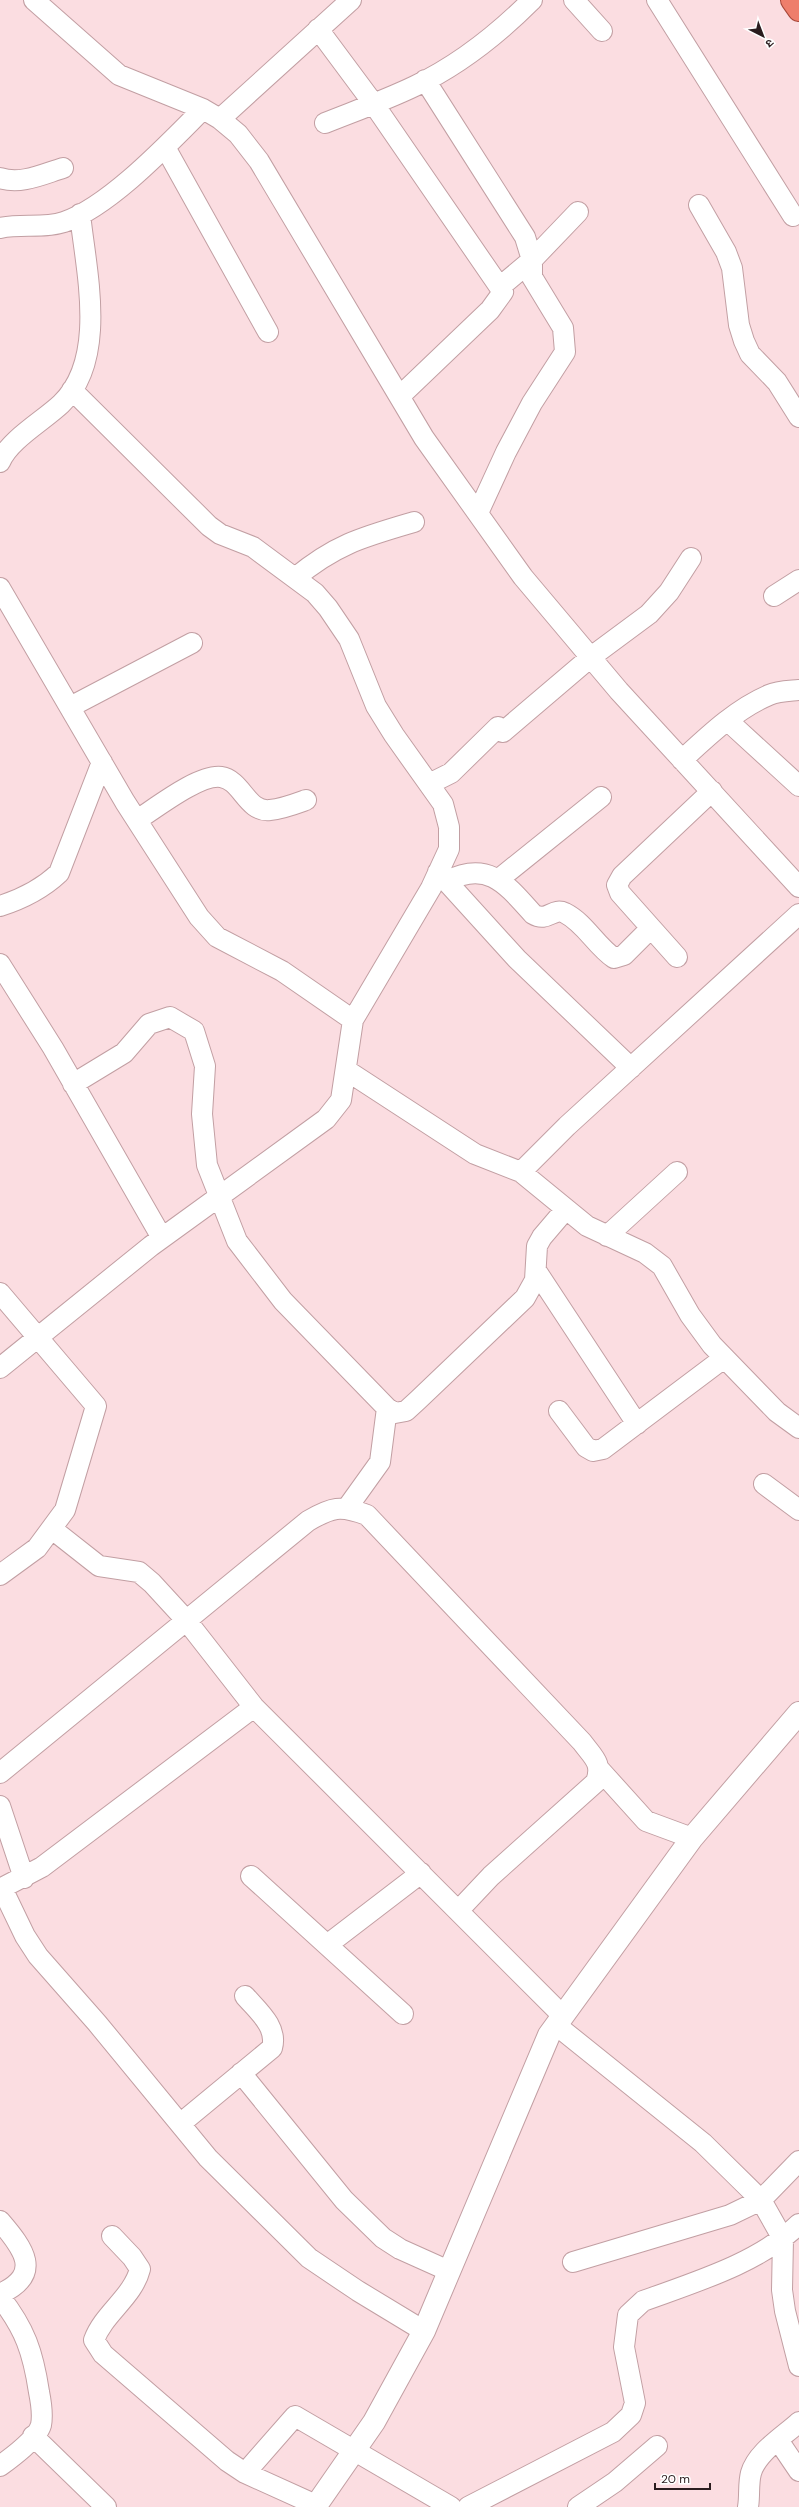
<svg xmlns="http://www.w3.org/2000/svg" width="799" height="2507" font-family="'DM Sans','Noto Sans Devanagari',sans-serif">
<rect width="100%" height="100%" fill="#fbdde1"/>
<g fill="none" stroke-linecap="round" stroke-linejoin="round">
<defs>
<path id="minor" d="M34,0L119,75L203,109L220,119L238,134L259,161L424,438L523,577L619,691L799,887
M574,0L602,31
M657,0L793,216
M318,29L373,103L503,292L490,310L400,396
M425,80L525,237L532,260V277L563,328L565,352L532,403L506,452L478,513
M220,119L351,0
M325,123C355,111 386,100 415,86C459,65 498,34 532,0
M165,147L268,332
M0,178C21,185 43,174 63,168
M699,205L726,252L732,268L739,325L744,341L750,354L777,382L799,417
M0,228C21,223 43,229 64,222C110,206 168,144 203,109
M501,286L532,260L578,212
M0,462C9,440 43,421 61,404C108,359 86,271 80,214
M295,578C336,544 363,537 414,522
M0,588L125,802L199,917L217,937L282,971L353,1020
M774,596L799,580
M70,707L192,643
M728,721L799,786
M503,732L591,657L649,614L669,592L691,558
M682,760C708,736 736,709 769,695C778,691 789,691 799,690
M429,784L451,773L498,727
M137,820C156,808 199,774 221,777C242,780 247,813 270,810C282,809 295,804 306,800
M438,872L517,959L631,1068
M499,879L601,797
M447,881C488,860 506,884 533,914C548,923 552,907 565,913C585,923 596,946 614,958L624,955L651,928
M0,906C22,899 42,889 59,873L102,762
M677,957L620,893L617,885L622,876L712,791
M0,964L53,1048L162,1238
M346,1070L475,1154L521,1172L587,1226L645,1253L662,1266L690,1315L712,1345L777,1412L799,1428
M73,1084L124,1053L149,1024L170,1017L194,1031L205,1066L202,1114L207,1165L237,1241L283,1301L387,1408L395,1413L406,1411L418,1400L525,1298L535,1280L537,1246L542,1237L565,1210
M521,1172L567,1126L799,914
M607,1236L677,1172
M537,1272L637,1424
M0,1293L96,1406L65,1510L37,1548L0,1575
M0,1368L151,1246L326,1119L341,1100L353,1020L431,888L449,849V827L443,804L394,735L376,706L349,639L328,608L315,593L253,547L220,534L209,526L72,390
M559,1411L586,1447L593,1451L603,1449L724,1358
M764,1484L799,1510
M347,1508L380,1462L387,1408
M52,1529L99,1566L139,1572L152,1583L186,1620L254,1707L563,2016
M600,1770L646,1821L692,1838
M0,1773L308,1521C332,1507 340,1505 367,1515L582,1742C593,1757 603,1763 596,1782L491,1876L458,1911
M0,1806L24,1878
M251,1876L403,2014
M2,1888L25,1936L38,1956L97,2023L208,2158L309,2258L358,2291L424,2331
M0,1889L42,1867L254,1707
M327,1945L421,1873
M556,2025L703,2143L761,2200L783,2239L782,2290L785,2311L799,2366
M241,2073L344,2200L383,2238L400,2249L449,2271
M180,2124L272,2048C278,2027 258,2011 245,1996
M0,2221C24,2249 43,2274 0,2294
M112,2236L132,2257L140,2269C133,2297 104,2313 94,2340L103,2354L227,2461L245,2473L316,2505
M573,2262L730,2215L761,2200L799,2161
M0,2297C25,2329 33,2352 39,2392C41,2402 43,2415 41,2425C37,2439 11,2458 0,2466
M33,2436L106,2507
M778,2440L799,2471
M245,2473L295,2416L451,2507
M468,2507L613,2432L631,2415L635,2403L624,2347L628,2315L643,2301C695,2282 759,2263 799,2224
M578,2507L615,2482L657,2446
M748,2507C750,2496 748,2484 751,2473C757,2452 784,2436 799,2422"/>
<path id="tertiary" d="M315,2507L374,2422L424,2331L549,2035L692,1838L799,1713"/>
<path id="trunk" d="M792,0L799,10"/>
</defs>
<use href="#minor" stroke="#c29fa3" stroke-width="22"/>
<use href="#tertiary" stroke="#c29fa3" stroke-width="24"/>
<use href="#trunk" stroke="#a74739" stroke-width="24"/>
<use href="#minor" stroke="#fff" stroke-width="20"/>
<use href="#tertiary" stroke="#fff" stroke-width="22"/>
<use href="#trunk" stroke="#ee7e6c" stroke-width="22"/>
</g>
<g transform="translate(763 36) rotate(138)" stroke="#ffffff" stroke-width="3" paint-order="stroke">
<path d="M0-3L7 15L0 10L-7 15Z" fill="#2a1c1e"/>
<text y="-6" font-size="11" font-weight="bold" text-anchor="middle" fill="#2a1c1e">उ</text>
</g>
<path d="M655 2483v6h55v-6" fill="none" stroke="#2a1c1e" stroke-width="2"/>
<text x="661" y="2483" font-size="12" fill="#2a1c1e" stroke="#ffffff" stroke-width="3" paint-order="stroke">20 m</text>
</svg>
